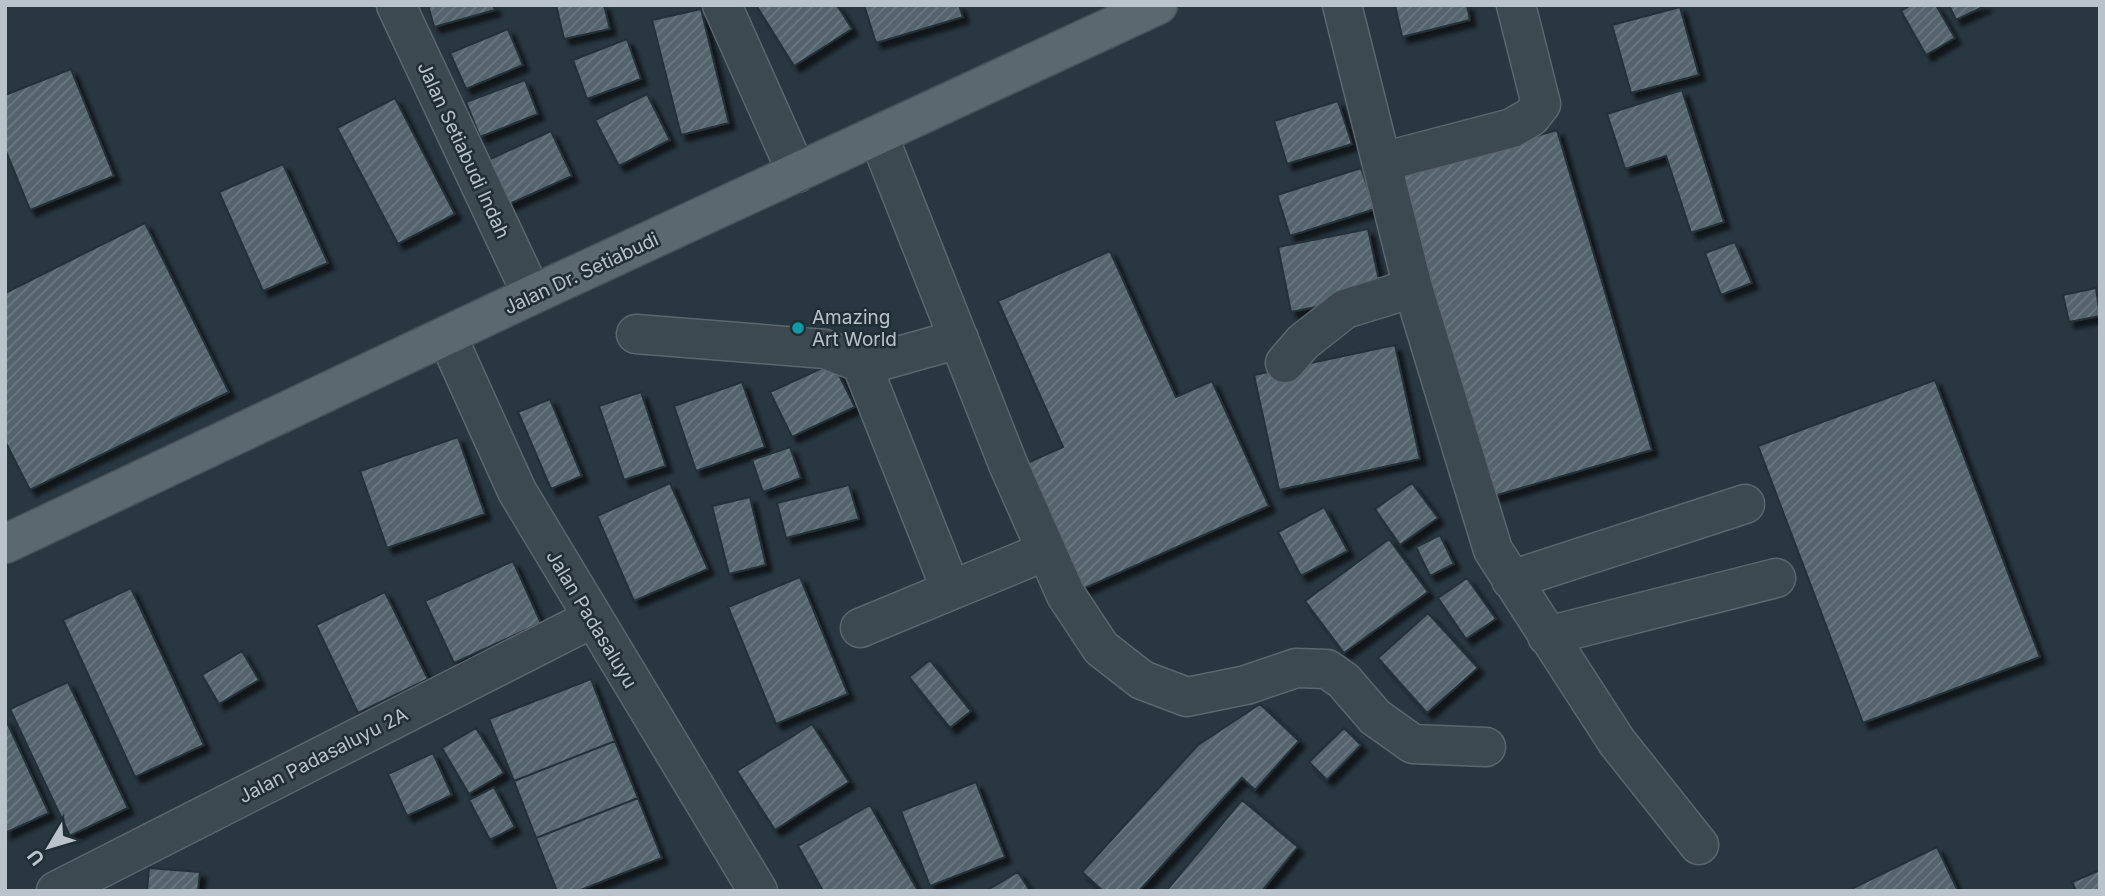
<svg xmlns="http://www.w3.org/2000/svg" width="2105" height="896" font-family="Inter,sans-serif">
<defs>
<pattern id="building-hatch" width="6" height="6" patternUnits="userSpaceOnUse" patternTransform="scale(1.75)"><rect width="6" height="6" fill="#54646d"/><path d="M-1 1l2-2M0 6l6-6M5 7l2-2" fill="none" stroke="#6a7980"/></pattern>
<filter id="shadow"><feDropShadow dx="6" dy="6" stdDeviation="2" flood-color="#0009"/></filter>
</defs>
<rect width="100%" height="100%" fill="#293741"/>
<path fill="url(#building-hatch)" stroke="#243038" stroke-width="2" filter="url(#shadow)" d="M428,5H493L495,10L434,27Z
M556,5H604L610,29L564,39Z
M756,5H837L852,29L794,66Z
M864,5H959L963,17L876,43Z
M1395,5H1467L1470,20L1402,37Z
M1911,5H1936L1955,38L1926,55L1901,11Z
M1949,5H1987L1956,20Z
M1680,7L1699,75L1631,93L1612,25Z
M701,9L729,123L681,135L652,20Z
M508,29L523,65L466,89L450,53Z
M627,39L641,79L587,99L573,60Z
M71,69L114,176L30,210L5,149V95Z
M525,80L538,114L480,137L466,102Z
M1682,90L1724,222L1691,233L1666,156L1625,169L1607,114Z
M647,94L670,140L619,166L595,120Z
M395,98L455,214L398,244L337,128Z
M1338,101L1352,144L1287,164L1274,121Z
M1557,130L1652,450L1494,496L1399,176Z
M551,131L572,176L505,206L484,162Z
M283,164L328,263L263,291L219,192Z
M1361,168L1375,209L1290,236L1277,195Z
M145,223L229,392L30,490L5,441V293Z
M1368,229L1382,294L1291,312L1278,247Z
M1735,242L1752,283L1721,295L1705,253Z
M1110,251L1176,397L1212,381L1269,506L1083,589L1027,463L1063,447L998,301Z
M2096,288L2100,316L2069,322L2063,295Z
M1395,345L1420,459L1279,490L1254,375Z
M833,363L855,407L792,437L770,392Z
M1935,380L2040,657L1863,723L1758,446Z
M742,382L765,447L696,471L674,406Z
M641,392L666,466L624,480L599,406Z
M550,399L582,476L551,489L518,412Z
M458,437L485,514L387,548L360,471Z
M790,447L801,478L763,492L752,460Z
M670,483L708,569L634,601L597,516Z
M1412,483L1438,518L1400,545L1375,509Z
M849,485L859,519L786,538L777,503Z
M750,497L766,565L729,574L712,506Z
M1324,507L1348,551L1301,576L1278,532Z
M1440,535L1454,564L1430,576L1416,547Z
M1389,539L1428,592L1344,653L1305,601Z
M513,561L541,623L454,663L425,601Z
M800,577L848,694L776,724L728,607Z
M1467,578L1496,619L1466,639L1438,598Z
M131,588L204,745L135,777L63,620Z
M385,592L428,679L358,713L316,625Z
M1428,613L1478,668L1427,713L1378,658Z
M242,651L259,680L219,704L202,675Z
M930,660L971,711L950,728L909,677Z
M591,679L615,741L514,781L489,719Z
M68,682L128,808L70,836L10,709Z
M1260,704L1299,741L1255,790L1242,778L1139,891H1103L1082,872L1198,745Z
M5,718L49,813L5,833Z
M812,724L849,782L775,830L737,771Z
M476,728L504,773L469,794L442,748Z
M1344,728L1361,745L1327,780L1309,762Z
M615,741L638,798L536,838L514,781Z
M433,753L452,795L407,816L388,774Z
M976,782L1005,857L930,886L901,811Z
M494,787L515,827L490,840L469,800Z
M638,798L662,858L578,891H557L536,838Z
M1242,800L1298,847L1262,891H1166Z
M870,805L918,891H823L798,846Z
M1937,847L1958,891H1847Z
M149,868L200,872L198,891H147Z
M2100,870V891H2076L2072,882Z
M1018,872L1030,891H986Z"/>
<g fill="none" stroke-linecap="round" stroke-linejoin="round">
<defs>
<path id="minor" d="M396,5L532,295
M722,5L797,173
M1342,5L1413,288L1493,550L1617,742L1699,845
M878,135L1008,464L1066,595L1101,648L1142,680L1187,697L1246,685L1296,668L1327,669L1344,681L1375,717L1413,744L1486,747
M1382,162L1512,128L1531,117L1541,104L1516,5
M636,334L825,349L861,363L877,362L959,339
M447,336L517,491L758,891
M861,363L951,590
M1285,363L1303,342L1345,309L1413,288
M1511,580L1745,504
M860,628L1046,551
M1547,636L1776,578
M56,891L591,619"/>
<path id="major" d="M5,544L532,295L1158,5"/>
</defs>
<use href="#minor" stroke="#5b666e" stroke-width="41"/>
<use href="#major" stroke="#47525a" stroke-width="41"/>
<use href="#minor" stroke="#3d4951" stroke-width="38"/>
<use href="#major" stroke="#5b6870" stroke-width="38"/>
</g>
<circle fill="#0f9aa8" stroke="#222e36" stroke-width="2.5" cx="798" cy="328" r="7"/>
<g text-anchor="middle" stroke-width="5" stroke-linejoin="round" paint-order="stroke">
<g font-size="19" fill="#bac3cb" stroke="#222e36">
<text transform="translate(464 150) rotate(65)" y="7">Jalan Setiabudi Indah</text>
<text transform="translate(581 273) rotate(-25)" y="7">Jalan Dr. Setiabudi</text>
<text transform="translate(592 619) rotate(59)" y="7">Jalan Padasaluyu</text>
<text transform="translate(323 755) rotate(-27)" y="7">Jalan Padasaluyu 2A</text>
</g>
<g font-size="19" fill="#bac3cb" stroke="#222e36" text-anchor="start">
<text x="812" y="324">Amazing<tspan x="812" dy="22">Art World</tspan></text>
</g>
</g>
<rect width="2105" height="896" fill="none" stroke="#bac3cb" stroke-width="14"/>
<g transform="translate(49 847) rotate(232)" stroke="#222e36" stroke-width="5" paint-order="stroke">
<path d="M0-5L12 26L0 18L-12 26Z" fill="#bac3cb"/>
<text y="-10" font-size="19" font-weight="bold" text-anchor="middle" fill="#bac3cb">U</text>
</g>
</svg>
